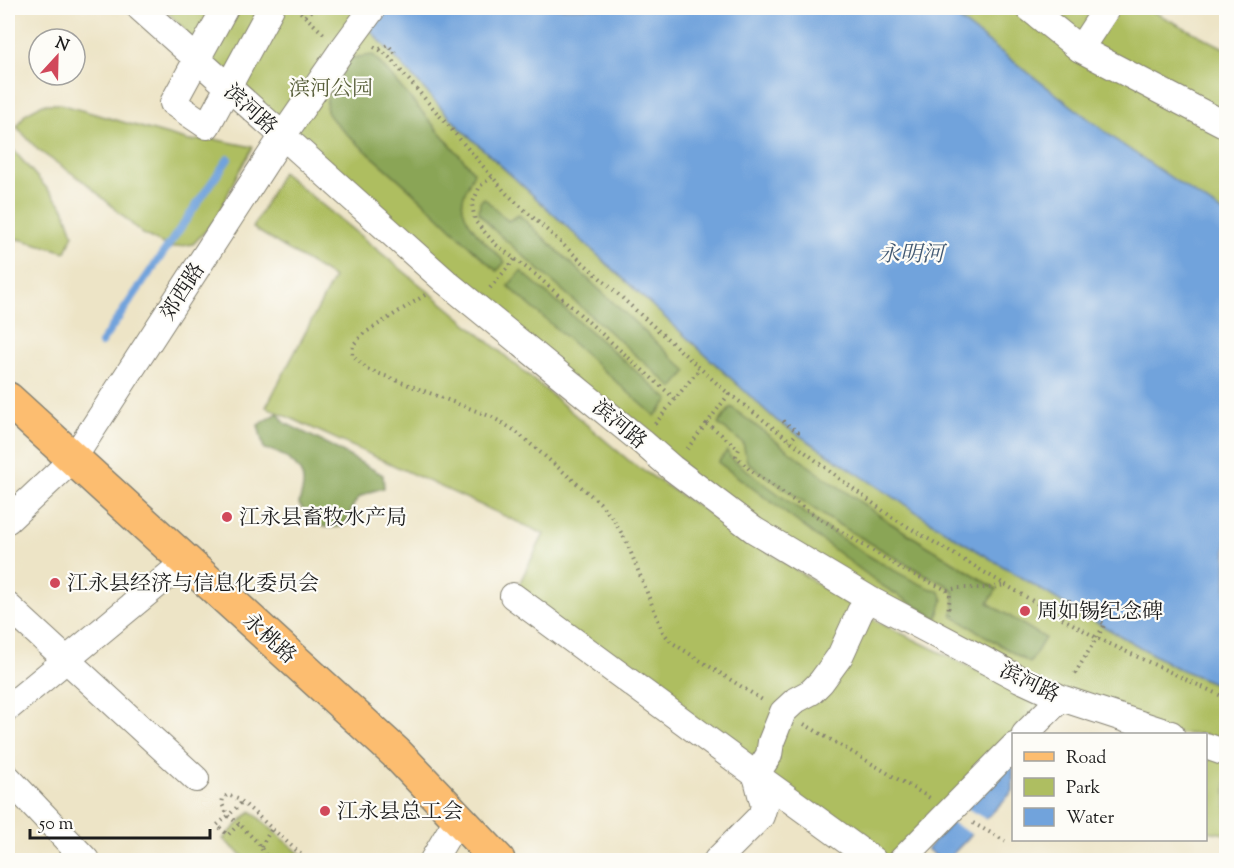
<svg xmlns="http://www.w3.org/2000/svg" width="1234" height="868" font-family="'Sorts Mill Goudy','Noto Serif SC',serif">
<rect width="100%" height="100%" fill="#fdfcf7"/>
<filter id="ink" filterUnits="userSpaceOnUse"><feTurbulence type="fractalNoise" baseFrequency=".0167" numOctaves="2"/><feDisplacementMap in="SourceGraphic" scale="12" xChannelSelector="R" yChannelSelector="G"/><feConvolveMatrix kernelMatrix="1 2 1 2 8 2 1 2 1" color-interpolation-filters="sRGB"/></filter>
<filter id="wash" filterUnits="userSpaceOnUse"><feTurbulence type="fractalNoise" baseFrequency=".008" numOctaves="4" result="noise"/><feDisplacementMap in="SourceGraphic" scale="24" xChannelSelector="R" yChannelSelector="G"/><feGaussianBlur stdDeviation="1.35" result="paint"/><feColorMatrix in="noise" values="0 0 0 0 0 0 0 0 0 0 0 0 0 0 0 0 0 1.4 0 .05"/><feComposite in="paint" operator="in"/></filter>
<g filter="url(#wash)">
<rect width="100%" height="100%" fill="#ede4c6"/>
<path fill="#aebe61" stroke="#656d3e" stroke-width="1.5" d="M164,8H350L459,127L777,421L1068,606L1175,667L1226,688V834L1206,831V734H1171L1061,698L754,529L282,137Z
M949,8H1146L1226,49V215L1120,143L962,22Z
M43,104H60L189,141L213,139L253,147L237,175L215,221L193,244L171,248L143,234L86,183L38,150L17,127L25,114Z
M8,140V144L64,208L73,234L66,252L19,239L8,241Z
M282,172L451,310L633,464L870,618L1052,707L902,860H873L513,596L544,534L266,407L334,278L253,228Z
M251,811L307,860H247L223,839Z"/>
<path fill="#8aa557" stroke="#53603a" stroke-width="1.5" d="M373,55L474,172C471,180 465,190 463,199C458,220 491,248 505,262L497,271C473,251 453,229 430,208C407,186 382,165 358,144C350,136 330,121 327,111C322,95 342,71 351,58Z
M484,198L508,221L519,215L687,371L673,388L493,229L479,213L480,202Z
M521,271L669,400L655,416L508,286Z
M731,407L813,469L892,524L997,589L988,603L1045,638L1030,663L952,616L954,609V592L947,585L922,573L829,519L757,470L747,461L743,443L718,424Z
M278,413L285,423L331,446L383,475L384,488C355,495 356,498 345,525C322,533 312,522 299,504C300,498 303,491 303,485C305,466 280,451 264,449L258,425Z
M727,451L731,458C777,494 824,529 874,559C895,571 916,584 940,592L943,600L937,619L881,585L718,462Z"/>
<path fill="#71a3dc" stroke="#46607c" stroke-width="1.5" d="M350,8H949L962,22L1120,143L1226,215V688L1175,667L1068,606L953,536L777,421L459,127Z
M1013,758V791L947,860H941L927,849Z"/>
<path fill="#ede4c6" d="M963,806L989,821L975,836L949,821Z"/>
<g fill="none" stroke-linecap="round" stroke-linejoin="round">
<path stroke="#71a3dc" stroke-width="8" d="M101,343L228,159"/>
</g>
</g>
<g filter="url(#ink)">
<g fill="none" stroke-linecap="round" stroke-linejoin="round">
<defs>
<path id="minor" d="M140,8L446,282L641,441L672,468L754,530L869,599L1020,679L1061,698L1171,734
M225,8L173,103L207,126L271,8
M1029,8L1080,49L1226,125
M1080,49L1107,8
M8,520L73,459L282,137L342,50
M513,596L756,775L764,806L761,816L717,860
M869,599L860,612L840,656L821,682L811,692L796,700L783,712L771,742L769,755L756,775L873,860
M8,606L196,779
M8,708L186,561
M1025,734L1061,698
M1206,746L1226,753
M8,778L86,860
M433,860L458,818
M902,860L1014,746"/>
<path id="major" d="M8,399L396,753L498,860"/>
</defs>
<use href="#minor" stroke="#848071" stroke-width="28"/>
<use href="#major" stroke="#848071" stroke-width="36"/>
<path stroke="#848071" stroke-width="4" stroke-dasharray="1.5 4.5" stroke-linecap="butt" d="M296,8L324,34
M305,16L314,8
M374,47L382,51L389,57L507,194L723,389L840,479L893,518L1048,610L1097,638L1226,698
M380,49L388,45L397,55
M492,177L480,186L472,204L475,221L495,244L536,275L675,399
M490,288L515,259
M425,295L363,334L353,345L352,355L367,369L492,417L514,430L600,503L614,520L627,543L663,632L671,642L764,701
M729,394L707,423L739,449L736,456L750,470L816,516L904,570L947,590L950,595L948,613
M783,421L798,432L790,441
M655,424L700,368
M687,449L707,423
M947,590L958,588H990L1005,585
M1069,599V603L1105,624L1073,677
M804,724L930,798
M973,823L1005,841
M239,824L228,816L242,802
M261,847L272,828
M269,860L257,842L239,824L228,835L217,825L228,816L222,804L223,798L228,795L240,800L307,860
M291,860L298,853"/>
<use href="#minor" stroke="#fff" stroke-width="26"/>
<use href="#major" stroke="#fcbd6f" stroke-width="33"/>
<defs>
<path id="minor-bridge" d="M342,50L373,8"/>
</defs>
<use href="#minor-bridge" stroke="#848071" stroke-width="28" stroke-linecap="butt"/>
<use href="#minor-bridge" stroke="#fff" stroke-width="26"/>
</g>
</g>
<g fill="#d1495b" stroke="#fdfcf7" stroke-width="2">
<circle cx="227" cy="517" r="6"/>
<circle cx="55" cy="583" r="6"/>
<circle cx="1025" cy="611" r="6"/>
<circle cx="325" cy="811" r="6"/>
</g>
<g text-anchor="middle" stroke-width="4.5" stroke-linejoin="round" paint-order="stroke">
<g font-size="21" fill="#565d38" stroke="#fdfcf7">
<text x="331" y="95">滨河公园</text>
</g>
<g font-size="21" fill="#1c1c1c" stroke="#fdfcf7">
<text transform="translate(251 109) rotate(42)" y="7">滨河路</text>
<text transform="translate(182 291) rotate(-57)" y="7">郊西路</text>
<text transform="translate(620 424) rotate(40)" y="7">滨河路</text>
<text transform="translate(270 638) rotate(42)" y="7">永桃路</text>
<text transform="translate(1030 682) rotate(26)" y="7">滨河路</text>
</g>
<g font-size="21" fill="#1c1c1c" stroke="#fdfcf7" text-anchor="start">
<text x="239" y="524">江永县畜牧水产局</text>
<text x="67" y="590">江永县经济与信息化委员会</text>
<text x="1037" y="618">周如锡纪念碑</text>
<text x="337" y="818">江永县总工会</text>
</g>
<g font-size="22" font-style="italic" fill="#425972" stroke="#fdfcf7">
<text x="911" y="261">永明河</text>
</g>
</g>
<rect width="1234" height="868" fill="none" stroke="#fdfcf7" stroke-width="30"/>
<rect x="1012" y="733" width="195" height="108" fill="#fdfcf7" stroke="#a3a29f" stroke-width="1.5"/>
<rect x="1024" y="752" width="30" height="9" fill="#fcbd6f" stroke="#a3a29f" stroke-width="1.5"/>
<text x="1066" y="763" font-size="18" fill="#1c1c1c">Road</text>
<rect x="1024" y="778" width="30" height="18" fill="#aebe61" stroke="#a3a29f" stroke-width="1.5"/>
<text x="1066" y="793" font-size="18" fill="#1c1c1c">Park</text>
<rect x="1024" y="808" width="30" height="18" fill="#71a3dc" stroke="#a3a29f" stroke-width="1.5"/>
<text x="1066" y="823" font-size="18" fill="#1c1c1c">Water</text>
<g transform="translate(57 57) rotate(22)"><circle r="28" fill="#fdfcf7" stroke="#a3a29f" stroke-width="1.5"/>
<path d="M0-4.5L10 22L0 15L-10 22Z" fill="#d1495b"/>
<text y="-9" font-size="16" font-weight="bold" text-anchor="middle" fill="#1c1c1c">N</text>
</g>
<path d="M30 829v9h180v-9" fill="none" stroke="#1c1c1c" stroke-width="3"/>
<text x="39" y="829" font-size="18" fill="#1c1c1c" stroke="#fdfcf7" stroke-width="4.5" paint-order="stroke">50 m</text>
</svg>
